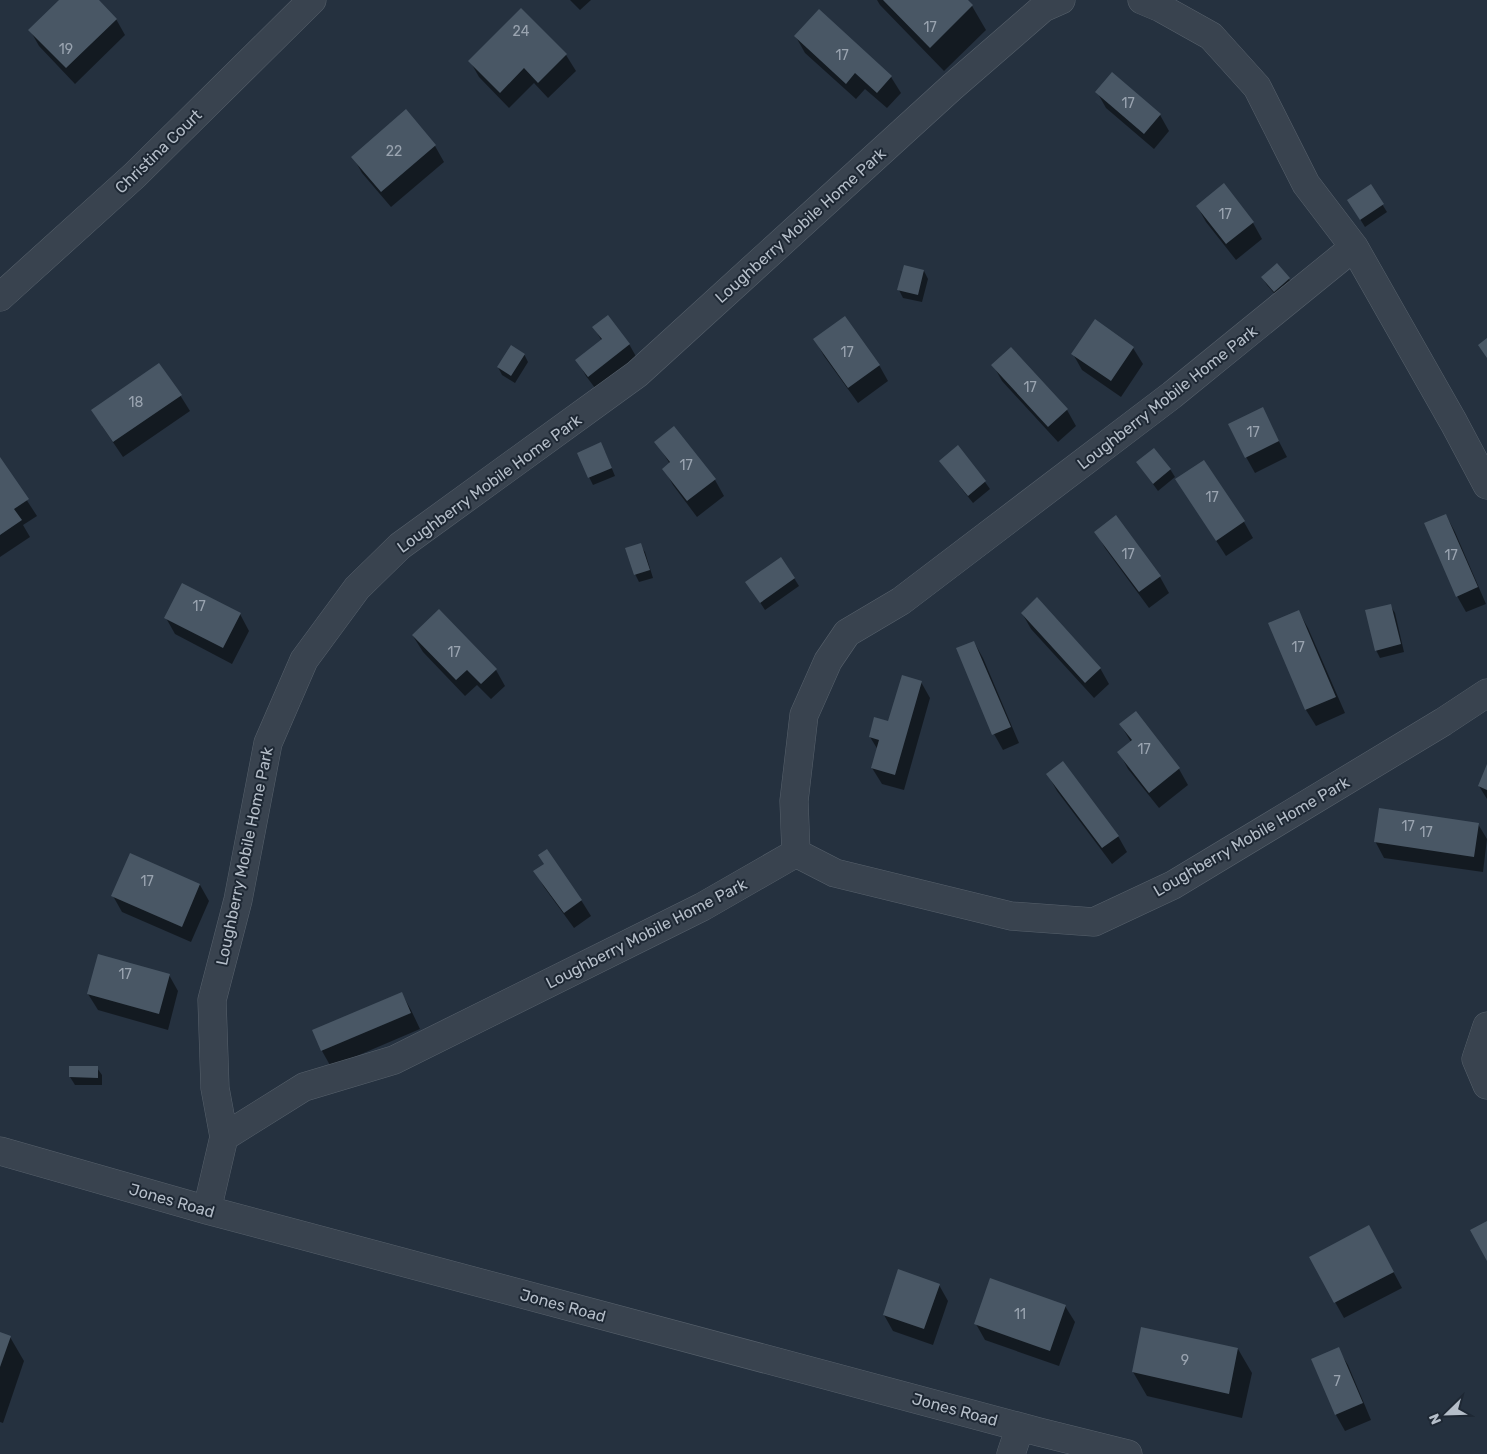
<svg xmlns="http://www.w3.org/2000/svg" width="1487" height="1454" font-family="Rubik,sans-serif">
<rect width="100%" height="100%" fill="#25313f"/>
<path fill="#0007" d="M61,0H97L116,19L125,35L75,84L39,46L30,30Z
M570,0H591L580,10Z
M877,0H966L972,6L986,30L944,71L880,5Z
M521,10L566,55L576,71L548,98L534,83L509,108L479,77L470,61Z
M819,11L891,77L901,93L887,108L865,89L856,99L805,53L796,37Z
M1097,92L1160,115L1169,131L1154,149L1106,108Z
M406,111L435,146L444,162L391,207L362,173L353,157Z
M1224,185L1253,223L1262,239L1236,260L1206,222L1197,206Z
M1382,204L1387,212L1365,227L1353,208Z
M924,271L928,279L922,302L903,298L899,290Z
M1262,277L1289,279L1293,286L1279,299L1267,285Z
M594,328L629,344L638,360L598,392L586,376L577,360L602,341Z
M815,340L879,365L888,381L858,403L824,356Z
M1133,348L1143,364L1121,397L1082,370L1073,354Z
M524,354L528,362L515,383L502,375L498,367Z
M993,365L1067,410L1076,426L1058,442L1002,381Z
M180,395L190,411L123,457L102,426Z
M1262,409L1287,457L1255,473L1246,457Z
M656,442L715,480L724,496L697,517L673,485L664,469L670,464Z
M958,447L985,482L990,489L973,503L945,468L940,461Z
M605,452L615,476L593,485L589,477Z
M0,459L37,516L23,525L30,537L0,557Z
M1137,462L1170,469L1175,477L1158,491Z
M1203,462L1244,522L1253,538L1226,556L1177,480Z
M1446,515L1455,532L1486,604L1466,612L1457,596Z
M1116,517L1160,577L1169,593L1149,608L1105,548L1096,532Z
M640,545L645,552L653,578L639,582L635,574Z
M794,578L799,586L765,610L752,590Z
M1390,605L1395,613L1404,652L1380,658L1376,650Z
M1299,612L1308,628L1345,713L1316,726L1306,710L1270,624Z
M1022,613L1100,668L1109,684L1094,698L1031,629Z
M240,614L249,631L232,664L175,634L166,618Z
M413,636L496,670L505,686L491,699L477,685L465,696L423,652Z
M974,642L983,658L1019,743L1003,750L994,734Z
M921,682L930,698L904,790L882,784L872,768L878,750L870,737L889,723Z
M1135,713L1179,769L1188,785L1159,808L1128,769L1119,752L1131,742L1120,724Z
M1487,767V799L1479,786Z
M1048,775L1118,836L1127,852L1112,864L1057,791Z
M1478,824L1487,839L1483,872L1384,858L1375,841Z
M131,855L200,885L209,901L191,942L122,912L113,896Z
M535,871L581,900L591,916L574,928L544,887Z
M169,975L178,991L168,1030L98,1010L88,994Z
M402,994L411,1010L420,1029L331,1067L322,1051L314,1031Z
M97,1068L102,1075V1085H75L70,1077Z
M1378,1243L1402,1288L1344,1318L1335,1302Z
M939,1285L948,1301L933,1345L893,1331L884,1315Z
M1065,1306L1075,1322L1059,1366L985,1340L976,1324Z
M0,1333L10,1337L24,1361L3,1423L0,1422Z
M1238,1349L1252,1373L1242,1418L1147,1396L1133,1372Z
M1338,1349L1348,1365L1371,1420L1345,1431L1336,1415L1312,1360Z"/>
<path fill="#495765" d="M59,0H99L117,19L66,68L28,30Z
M883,0H968L973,5L930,48Z
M521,8L567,54L538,83L524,68L500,93L468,61Z
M819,9L892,76L877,93L855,73L846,84L794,36Z
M1112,72L1161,114L1144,134L1095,92Z
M406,109L436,145L381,192L351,157Z
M1224,183L1254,222L1226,244L1196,206Z
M1371,184L1384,204L1360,220L1347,200Z
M1277,263L1290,278L1274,292L1261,277Z
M904,265L924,270L918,295L897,290Z
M608,315L630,344L588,377L575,360L602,339L592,327Z
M845,316L880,365L848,388L813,339Z
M1095,319L1134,347L1111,381L1071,354Z
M1487,338V358L1478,345Z
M511,345L525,354L511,376L497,367Z
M1011,347L1068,409L1048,427L991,365Z
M159,363L182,395L113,442L91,410Z
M1263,407L1279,441L1245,458L1228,424Z
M674,426L716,479L687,501L662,469L670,462L654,442Z
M601,442L612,468L588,478L577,453Z
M958,445L986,481L968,496L939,461Z
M1154,448L1171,469L1153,484L1136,462Z
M0,457L29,499L14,509L22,520L0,535Z
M1204,460L1245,521L1216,541L1175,479Z
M1446,514L1478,587L1456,597L1424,523Z
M1116,515L1161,576L1139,592L1094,532Z
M641,543L650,570L634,575L625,548Z
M781,557L795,578L760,603L745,582Z
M182,583L241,613L223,648L164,618Z
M1037,597L1101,668L1085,683L1021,613Z
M1391,604L1401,644L1375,651L1365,610Z
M439,609L497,669L481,684L467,670L456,680L412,635Z
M1299,610L1336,697L1305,710L1268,623Z
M974,641L1011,727L992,735L956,648Z
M902,675L922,681L895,775L871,768L879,740L869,737L874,717L888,721Z
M1136,711L1180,768L1149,793L1117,752L1132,740L1119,724Z
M1063,761L1119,836L1102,848L1046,774Z
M1487,764V790L1478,786Z
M1379,808L1479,823L1474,857L1374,842Z
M547,849L582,900L564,913L533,871L544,864L538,855Z
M130,853L200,884L182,927L111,896Z
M98,954L170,974L159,1014L87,994Z
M402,992L411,1013L321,1051L312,1030Z
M69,1066H98V1078L69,1077Z
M1487,1221V1261L1470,1230Z
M1369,1225L1394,1272L1334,1303L1309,1257Z
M898,1269L940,1284L924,1329L883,1315Z
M990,1278L1066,1305L1050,1351L974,1324Z
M1141,1327L1238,1348L1229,1394L1132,1372Z
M0,1332L11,1336L0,1367Z
M1339,1347L1363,1403L1335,1415L1311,1359Z"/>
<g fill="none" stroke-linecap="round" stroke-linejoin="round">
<defs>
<path id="minor" d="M1142,0L1161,8L1211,36L1257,87L1306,184L1354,247L1454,423L1487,485
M1354,247L1172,395L901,601L847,633L828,661L804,715L794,801L796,853L835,873L1011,916L1094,922L1173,885L1443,722L1487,693
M0,297L135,175L312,0
M1487,1026L1476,1059L1487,1085
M224,1137L215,1088L212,1000L238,900L268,743L304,660L357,588L400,546L637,374L952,87L1043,8L1061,0
M0,1151L207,1210L1039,1432L1128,1454
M207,1210L224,1137L304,1087L394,1060L702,907L796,853
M1011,1454L1020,1427"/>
</defs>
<use href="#minor" stroke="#57616c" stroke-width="29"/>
<use href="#minor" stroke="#39434f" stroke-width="28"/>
</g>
<g text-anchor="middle" stroke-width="4" stroke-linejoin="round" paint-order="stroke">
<g font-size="14" fill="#9aa4b0">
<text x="930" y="32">17</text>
<text x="521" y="36">24</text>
<text x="66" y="54">19</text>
<text x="842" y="60">17</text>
<text x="1128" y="108">17</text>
<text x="394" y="156">22</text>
<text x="1225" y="219">17</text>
<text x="847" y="357">17</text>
<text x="1030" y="392">17</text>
<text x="136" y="407">18</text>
<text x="1253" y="437">17</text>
<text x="686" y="470">17</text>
<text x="1212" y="502">17</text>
<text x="1128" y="559">17</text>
<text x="1451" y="560">17</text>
<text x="199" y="611">17</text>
<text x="1298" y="652">17</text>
<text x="454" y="657">17</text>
<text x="1144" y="754">17</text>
<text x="1408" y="831">17</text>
<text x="1426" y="837">17</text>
<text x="147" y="886">17</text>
<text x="125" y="979">17</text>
<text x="1020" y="1319">11</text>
<text x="1185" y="1365">9</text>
<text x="1337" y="1386">7</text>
</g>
<g font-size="16" fill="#b5bec9" stroke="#1e2834">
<text transform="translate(158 151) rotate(-44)" y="6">Christina Court</text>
<text transform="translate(800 225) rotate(-42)" y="6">Loughberry Mobile Home Park</text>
<text transform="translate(1167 397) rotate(-38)" y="6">Loughberry Mobile Home Park</text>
<text transform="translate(489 483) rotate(-36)" y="6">Loughberry Mobile Home Park</text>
<text transform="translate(1251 836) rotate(-30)" y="6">Loughberry Mobile Home Park</text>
<text transform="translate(244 856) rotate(-78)" y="6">Loughberry Mobile Home Park</text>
<text transform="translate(646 933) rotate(-27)" y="6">Loughberry Mobile Home Park</text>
<text transform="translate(172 1200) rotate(16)" y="6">Jones Road</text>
<text transform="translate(563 1305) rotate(15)" y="6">Jones Road</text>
<text transform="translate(955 1409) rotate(15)" y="6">Jones Road</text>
</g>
</g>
<g transform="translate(1447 1414) rotate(247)" stroke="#1e2834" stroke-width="4" paint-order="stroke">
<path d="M0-4L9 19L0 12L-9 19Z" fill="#b5bec9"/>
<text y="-8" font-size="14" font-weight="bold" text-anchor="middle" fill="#b5bec9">N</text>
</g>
</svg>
